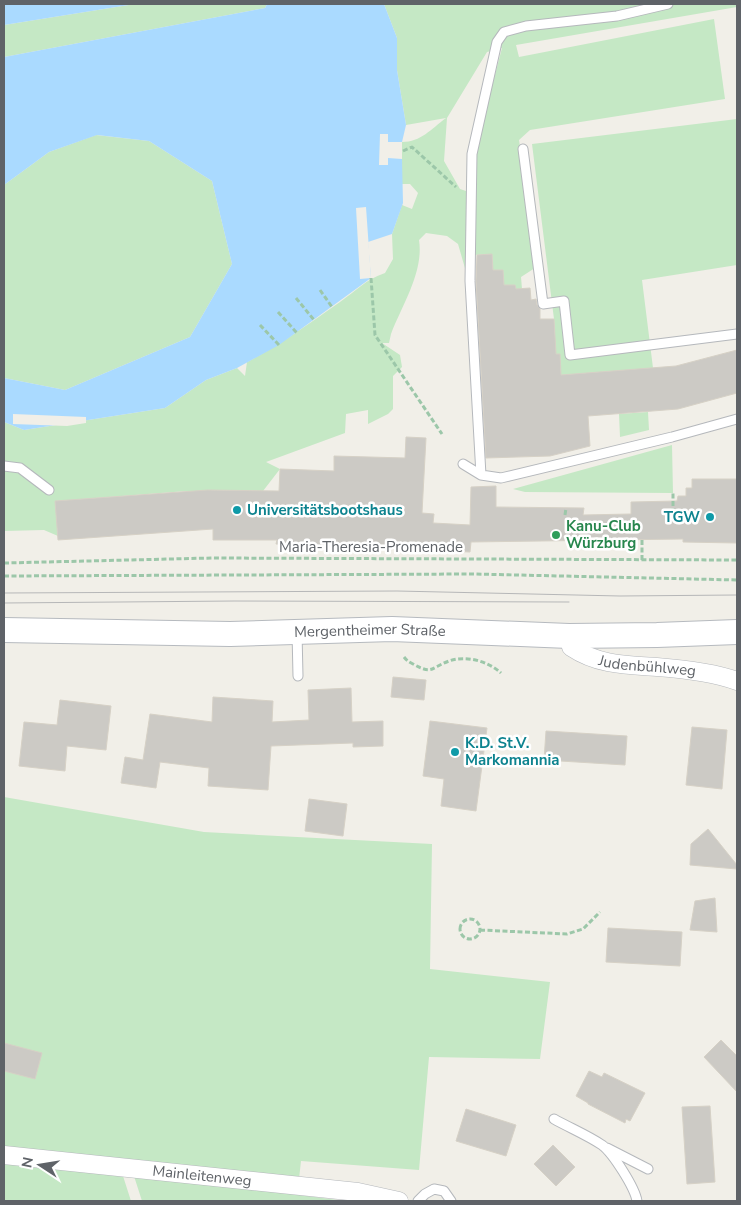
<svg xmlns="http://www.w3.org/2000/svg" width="741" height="1205" font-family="'Nunito Sans',sans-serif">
<rect width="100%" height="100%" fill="#f1efe8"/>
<path fill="#c5e8c5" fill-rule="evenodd" d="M135,4H267L265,8L4,57V25Z
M384,4H737V7L516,45L519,57L714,19L725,99L530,130L519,140L538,266L521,277L522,289L517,304L515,285H504L503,270H493L492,254L474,255L476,219L471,220L469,282L458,244L447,236L426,233L419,240C424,272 402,305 391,334L389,343H382L400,355L402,367L393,376V409L388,414L368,424V410L346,414L345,433L266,462L280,469L263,491L211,490L213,529L187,491L56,501L58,536L44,530L4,531V422L24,430L165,408L206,380L237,368L245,376L247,362C280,345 310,323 340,302C357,290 365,280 385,273L393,259L392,234L402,205L412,209L418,193L410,184H402V142C421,142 431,129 446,118L406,125L397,70V38ZM502,48L474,155L472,193L460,189L444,161L447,118L487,52Z
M737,119V265L642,280L653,368L561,375L560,354L550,355V338H555L554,319L532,144Z
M96,135L149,141L212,181L232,264L190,337L65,390L4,378V185L49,152Z
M648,412L649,430L620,437L619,414Z
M672,445L673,493L525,492L513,489Z
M4,797L204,832L432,844L430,969L550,982L540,1059L429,1057L419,1170L301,1161L299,1179L4,1147Z
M4,1163L123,1176L131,1201H4Z
M133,1173L345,1201H142Z"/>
<path fill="#aadaff" d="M4,4H135L4,25Z
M267,4H384L397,38V70L406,125L402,142H388V134H380L379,165H388V158L402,159L403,203L392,234L368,242L371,278L279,345L237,368L206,380L165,408L24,430L4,422V378L65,390L190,337L232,264L212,181L149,141L97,135L49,152L4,185V57L265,8Z"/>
<path fill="#f1efe8" d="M366,207L371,278L360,279L356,208Z
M13,414L86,417V423L67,426L13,424Z"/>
<path fill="#cccac5" stroke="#d6d1c6" d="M492,254L493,270H503L504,285H515L516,289L530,288L531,300L536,299L537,305L540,309V319H554L556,354H560L561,375L676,366L737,350V393L678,409L588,416L590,446L550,456L486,458L476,281L477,255Z
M406,437L426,438L422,513L434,514L433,523L470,525L471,487L496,486V507L584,508L583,515L631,514V502L677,501L678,496H686V488H692V479H737V543L683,542V539L471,542L470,552L276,544L277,540H213V529L58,540L55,501L208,490L279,491L280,469L334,471V456L405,458Z
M393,677L426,680L424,700L391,697Z
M351,688L352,722L383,721V746L353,747V743L271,746L268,790L208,786L209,768L160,762L156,788L121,783L125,757L143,760L150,714L212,722L213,697L273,701L272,722L309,720L308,690Z
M60,700L111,706L106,750L67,746L65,771L19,766L24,722L57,725Z
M430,721L487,728L476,811L441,806L444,779L423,776Z
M692,727L727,730L722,789L686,785Z
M546,731L627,736L625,765L544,760Z
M309,799L347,804L343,836L305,831Z
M708,829L737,865V869L690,865L691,844Z
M715,898L717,932L690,930L695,901Z
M608,928L682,932L680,966L606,962Z
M721,1040L737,1056V1092L704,1057Z
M4,1043L42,1053L35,1079L4,1071Z
M589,1071L602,1077L604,1073L645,1093L630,1121L626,1119L625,1123L588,1104V1103L576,1096Z
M710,1106L715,1182L687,1184L682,1107Z
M466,1109L516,1125L506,1156L456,1141Z
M553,1145L575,1167L556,1186L534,1164Z"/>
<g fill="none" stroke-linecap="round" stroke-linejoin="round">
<defs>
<path id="service" d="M523,149L543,304L564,301L570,355L737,334
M463,464L481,475L501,478L672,437L737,419
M4,466L20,468L49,490
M481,475L470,281L472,154L497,42L504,32L526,26L617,16L668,4
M297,632L298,676
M554,1119C570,1128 587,1135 602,1145C613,1153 635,1188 637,1201
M607,1148L648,1169
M418,1201L425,1194L434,1189L444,1191L451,1201"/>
<g id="minor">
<path id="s1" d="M569,636L571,647C598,665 625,665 657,667C683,669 712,672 737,681"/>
<path id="s2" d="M4,1155L358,1192L399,1201"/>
</g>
<g id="secondary">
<path id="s3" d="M4,630L230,634L392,629L569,636L657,635L737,632"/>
</g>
</defs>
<use href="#service" stroke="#b5b8bc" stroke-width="11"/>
<use href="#minor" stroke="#b5b8bc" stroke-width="19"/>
<use href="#secondary" stroke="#b6babf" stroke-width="26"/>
<path stroke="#9cc7a9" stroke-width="3" stroke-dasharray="5 2.5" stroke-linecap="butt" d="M403,151L412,147L456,187
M371,278L375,335L442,434
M320,290L332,307
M296,298L314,320
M278,312L297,333
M260,325L279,345
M664,512H673V493
M565,515L566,508
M642,540V560
M4,563L212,558L737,560
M4,576L473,574L737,580
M404,657C407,661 409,662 413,664C433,675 430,668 449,661C466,655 488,661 501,673
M460 929a10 10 0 1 1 20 0a10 10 0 1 1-20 0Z
M480,930L567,934L583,929L600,912"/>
<use href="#service" stroke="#fff" stroke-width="9"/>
<use href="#minor" stroke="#fff" stroke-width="18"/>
<use href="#secondary" stroke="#fff" stroke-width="24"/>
<path stroke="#b6b7b8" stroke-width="1" d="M4,593L397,591L620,596L737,595
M4,603L234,601L569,602"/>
</g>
<g fill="#0f9aa8" stroke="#fff" stroke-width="2">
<circle cx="237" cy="510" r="5"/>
<circle cx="710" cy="517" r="5"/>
<circle cx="455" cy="752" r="5"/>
</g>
<circle fill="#2e9e5b" stroke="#fff" stroke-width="2" cx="556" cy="535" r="5"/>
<g text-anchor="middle" stroke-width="5" stroke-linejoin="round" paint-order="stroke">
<g font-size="15" font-weight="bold" fill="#0d838f" stroke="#fff" text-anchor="start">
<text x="247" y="515">Universitätsbootshaus</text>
<text x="700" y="522" text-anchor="end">TGW</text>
<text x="465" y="748">K.D. St.V.<tspan x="465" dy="17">Markomannia</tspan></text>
</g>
<g font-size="15" font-weight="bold" fill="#27864d" stroke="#fff" text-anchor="start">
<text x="566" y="531">Kanu-Club<tspan x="566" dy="17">Würzburg</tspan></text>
</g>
<g font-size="15" fill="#5f6368" stroke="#fff">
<text x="371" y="552">Maria-Theresia-Promenade</text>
<text dy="5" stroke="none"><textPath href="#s3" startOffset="366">Mergentheimer Straße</textPath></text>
<text dy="5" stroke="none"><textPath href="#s1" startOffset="91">Judenbühlweg</textPath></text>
<text dy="5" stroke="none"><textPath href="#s2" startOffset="199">Mainleitenweg</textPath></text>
</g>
</g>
<rect width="741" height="1205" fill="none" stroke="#5f6368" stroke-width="10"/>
<g transform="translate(40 1165) rotate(282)" stroke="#ffffff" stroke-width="4" paint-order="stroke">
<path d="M0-4L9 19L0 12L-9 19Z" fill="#5f6368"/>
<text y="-8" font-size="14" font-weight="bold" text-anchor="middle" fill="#5f6368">N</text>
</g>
</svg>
